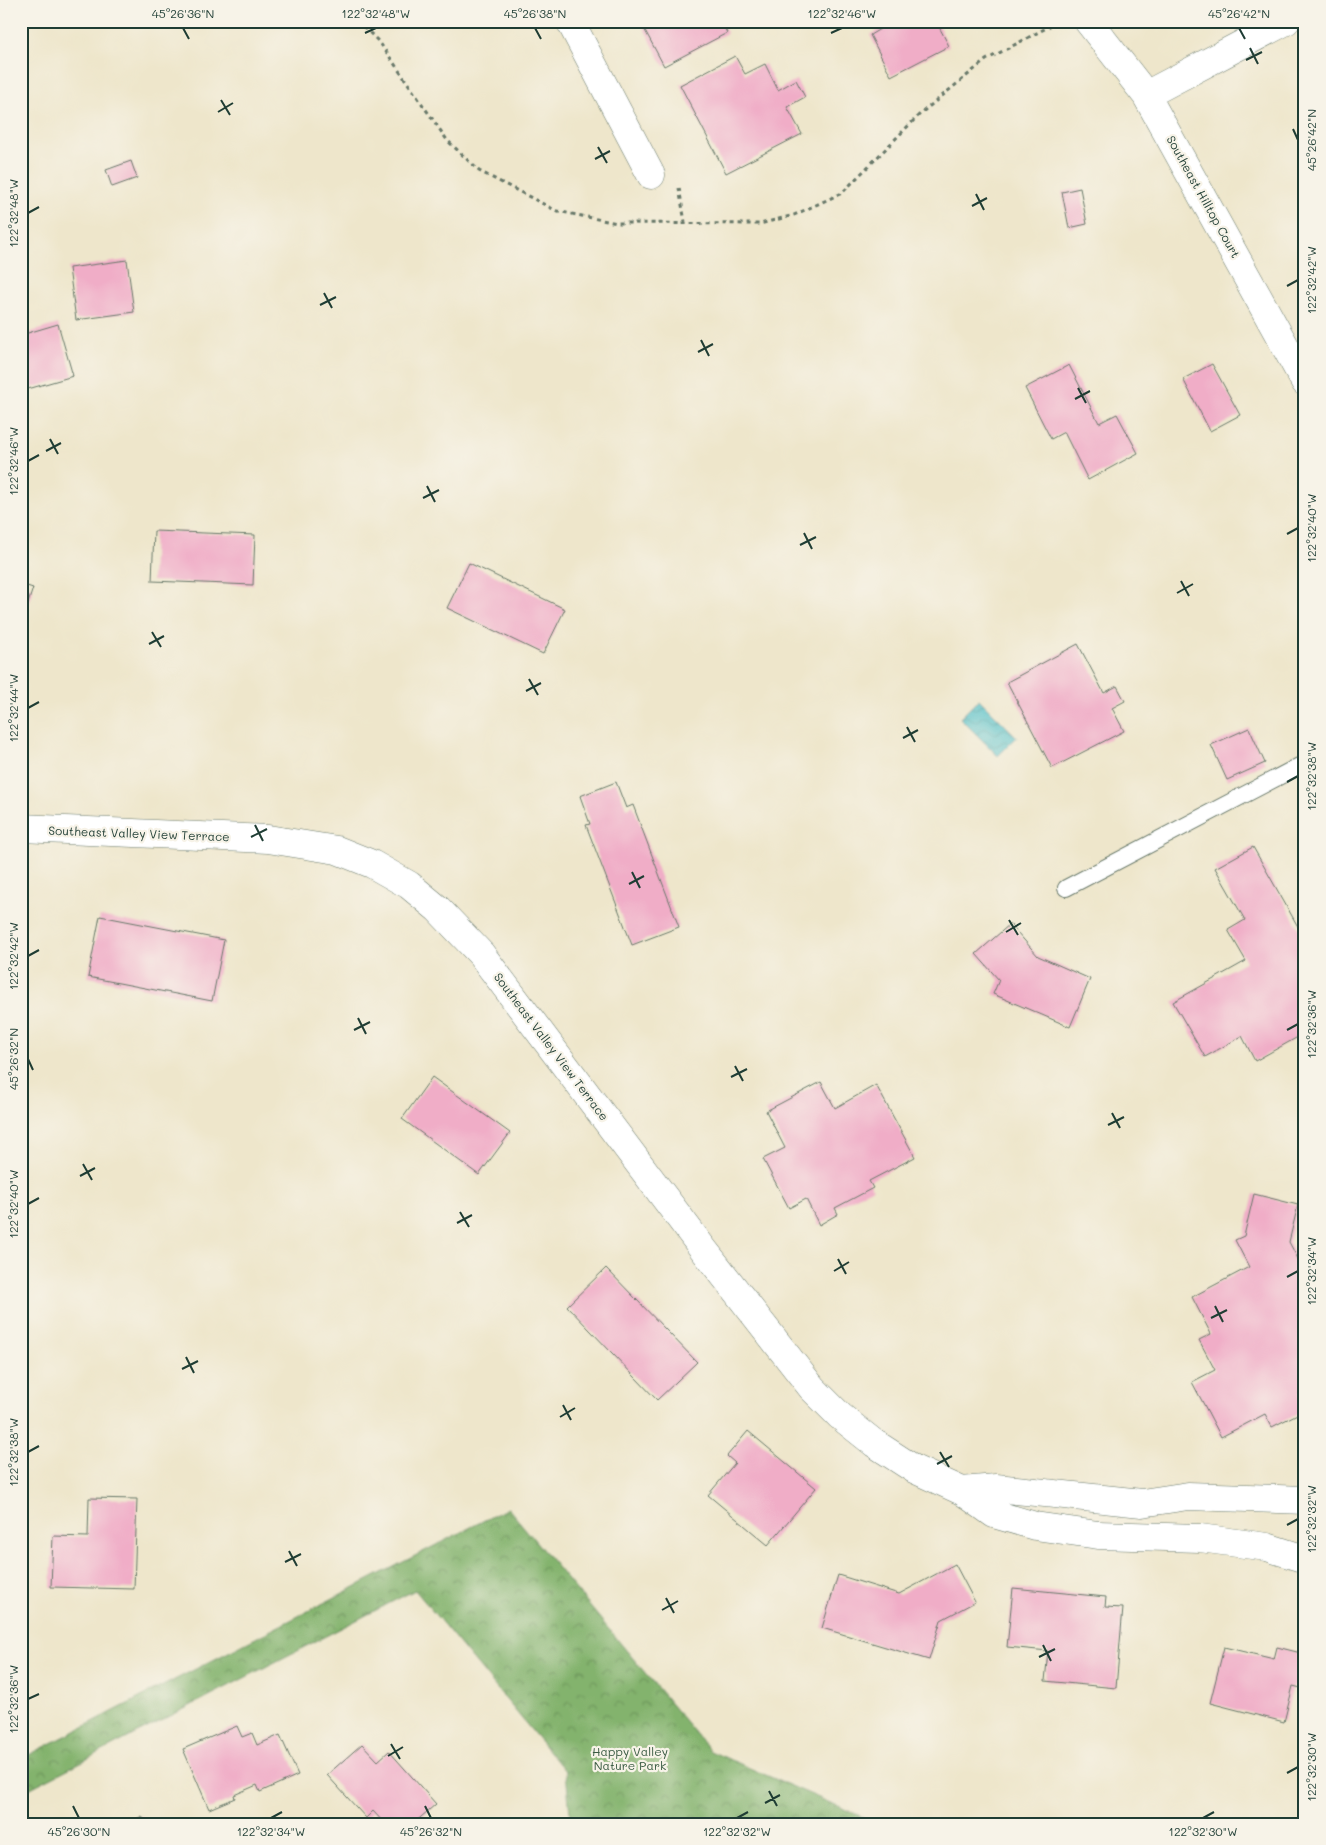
<svg xmlns="http://www.w3.org/2000/svg" width="1326" height="1845" font-family="Mali,sans-serif">
<defs>
<pattern id="forest-crowns" width="20" height="18" patternUnits="userSpaceOnUse" patternTransform="scale(1.25)"><rect width="20" height="18" fill="#83b36d"/><path d="M2 6a3 3 0 1 1 6 0M12 15a3 3 0 1 1 6 0" fill="none" stroke="#6b935a"/></pattern>
<pattern id="water-waves" width="16" height="10" patternUnits="userSpaceOnUse" patternTransform="scale(1.25)"><rect width="16" height="10" fill="#52c0c7"/><path d="M0 5q4-4 8 0t8 0" fill="none" stroke="#439da2"/></pattern>
</defs>
<rect width="100%" height="100%" fill="#f7f3e8"/>
<filter id="ink" filterUnits="userSpaceOnUse"><feTurbulence type="fractalNoise" baseFrequency=".02" numOctaves="2"/><feDisplacementMap in="SourceGraphic" scale="10" xChannelSelector="R" yChannelSelector="G"/><feConvolveMatrix kernelMatrix="1 2 1 2 8 2 1 2 1" color-interpolation-filters="sRGB"/></filter>
<filter id="wash" filterUnits="userSpaceOnUse"><feTurbulence type="fractalNoise" baseFrequency=".0096" numOctaves="4" result="noise"/><feDisplacementMap in="SourceGraphic" scale="20" xChannelSelector="R" yChannelSelector="G"/><feGaussianBlur stdDeviation="1.12" result="paint"/><feColorMatrix in="noise" values="0 0 0 0 0 0 0 0 0 0 0 0 0 0 0 0 0 1.4 0 .05"/><feComposite in="paint" operator="in"/></filter>
<g filter="url(#wash)">
<rect width="100%" height="100%" fill="#eee6cb"/>
<path fill="url(#forest-crowns)" stroke="#517850" d="M508,1508L710,1751L879,1824H571L566,1772L415,1590L21,1793V1759Z"/>
<path fill="url(#water-waves)" stroke="#387e7e" d="M979,699L1017,737L998,756L960,718Z"/>
<g id="blocks">
<path fill="#f0adc7" d="M640,21H721L727,33L664,66Z
M876,21H936L949,46L891,76L870,35L880,29Z
M735,56L745,74L765,64L778,90L796,80L805,97L787,107L802,134L726,173L680,85Z
M131,161L137,178L112,187L106,170Z
M1080,188L1087,224L1069,228L1062,192Z
M127,260L134,312L76,320L69,268Z
M58,324L73,376L21,391V335Z
M1212,364L1240,415L1210,431L1183,379Z
M1069,365L1099,423L1117,414L1138,453L1088,480L1064,432L1051,439L1025,388Z
M154,531L255,535L253,585L152,581Z
M469,563L565,609L543,654L447,608Z
M21,584L33,588L22,622H21Z
M1078,644L1104,693L1117,686L1125,701L1112,708L1124,731L1052,768L1007,682Z
M1249,728L1265,763L1227,780L1211,745Z
M616,782L626,808L633,805L679,927L632,945L586,825L590,824L580,796Z
M1253,847L1305,939V1033L1255,1061L1242,1036L1205,1057L1173,1002L1246,961L1228,930L1245,920L1215,868Z
M100,916L224,940L212,1001L88,977Z
M1010,924L1038,956L1090,979L1070,1027L993,994L999,980L976,954Z
M432,1077L510,1133L479,1175L402,1119Z
M821,1082L835,1108L876,1085L915,1157L869,1181L873,1188L835,1208L838,1214L819,1225L806,1199L789,1208L763,1159L785,1148L766,1111Z
M1254,1194L1298,1205L1289,1242L1305,1272V1390L1299,1393L1305,1403V1410L1272,1427L1265,1414L1221,1437L1192,1382L1215,1370L1199,1340L1211,1334L1192,1297L1249,1267L1235,1240L1244,1236Z
M606,1268L697,1362L657,1400L567,1306Z
M748,1431L816,1488L768,1545L708,1495L735,1463L727,1456Z
M89,1498L137,1499L134,1589L51,1587L53,1536L88,1537Z
M955,1564L975,1602L941,1620L929,1660L822,1628L838,1575L899,1594Z
M1013,1588L1106,1597L1105,1607L1123,1608L1116,1688L1045,1681L1048,1651L1007,1647Z
M1224,1647L1274,1659L1277,1647L1305,1654V1689L1293,1686L1284,1722L1210,1703Z
M237,1726L242,1737L252,1733L257,1745L280,1735L298,1775L260,1792L257,1785L234,1795L235,1798L209,1809L183,1749Z
M362,1744L378,1761L389,1751L436,1804L413,1824H385L373,1811L366,1818L327,1775Z
M142,1816L146,1824H127Z"/>
</g>
</g>
<g filter="url(#ink)">
<use href="#blocks" fill-opacity="0" stroke="#677869" stroke-width="1"/>
<g fill="none" stroke-linecap="round" stroke-linejoin="round">
<defs>
<path id="service" d="M1066,888L1305,763"/>
<path id="minor" d="M570,21L651,175
M1088,21L1146,95L1305,382
M1146,95L1286,21
M21,828L268,839L337,850L372,864L409,885L438,909L481,954L704,1250L812,1388L840,1416L874,1443L914,1469L962,1491L994,1514L1035,1526L1098,1535L1200,1538L1267,1547L1305,1559
M962,1491L996,1488L1142,1503L1188,1496L1305,1500"/>
</defs>
<use href="#service" stroke="#677869" stroke-width="18"/>
<use href="#minor" stroke="#677869" stroke-width="29"/>
<path stroke="#677869" stroke-width="3" stroke-dasharray="4 4" stroke-linecap="butt" d="M358,21L380,43L447,140L479,171L557,211L617,223L760,224L794,215L842,193L920,114L986,60L1050,26
M679,188L685,222"/>
<use href="#service" stroke="#fff" stroke-width="16"/>
<use href="#minor" stroke="#fff" stroke-width="28"/>
</g>
</g>
<path fill="none" stroke="#1f3d34" stroke-width="2" d="M183,28L189,39M535,28L541,39M1239,28L1245,39M365,33L376,28M831,33L842,28M1250,48L1258,64M1246,60L1262,52M221,100L230,115M218,112L233,103M1293,129L1298,140M598,147L607,163M595,159L610,151M976,194L984,210M972,206L987,198M28,213L39,207M1287,286L1298,280M324,293L332,308M320,305L336,297M701,340L709,356M698,352L713,344M1078,388L1086,403M1075,399L1090,391M50,439L58,454M46,451L61,443M28,461L39,455M427,486L435,502M423,498L439,490M804,533L812,549M1287,534L1298,528M800,545L816,537M1181,581L1189,596M1177,593L1193,584M152,632L161,647M149,644L164,636M529,679L538,695M526,691L541,683M28,708L39,702M907,727L915,742M903,738L918,730M1287,782L1298,776M255,825L263,841M251,837L267,829M632,872L640,888M629,884L644,876M1009,920L1018,935M1006,932L1021,923M28,956L39,950M358,1018L366,1034M354,1030L370,1022M1287,1030L1298,1024M28,1059L33,1070M735,1066L743,1081M731,1077L747,1069M1112,1113L1120,1128M1108,1125L1124,1117M83,1164L92,1180M80,1176L95,1168M28,1204L39,1198M460,1212L469,1227M457,1223L472,1215M838,1259L846,1274M834,1271L849,1262M1287,1277L1298,1271M1215,1306L1223,1322M1211,1318L1227,1310M186,1357L194,1373M182,1369L198,1361M563,1405L571,1420M560,1417L575,1408M28,1452L39,1446M940,1452L949,1467M937,1464L952,1456M1287,1525L1298,1519M289,1551L297,1566M285,1562L301,1554M666,1598L674,1613M662,1610L678,1601M1043,1645L1051,1661M1039,1657L1055,1649M28,1699L39,1694M391,1744L400,1759M388,1756L403,1747M1287,1773L1298,1767M769,1791L777,1806M765,1803L780,1795M73,1806L79,1818M425,1806L431,1818M271,1818L282,1812M737,1818L748,1812M1203,1818L1214,1812"/>
<g text-anchor="middle" stroke-width="4.5" stroke-linejoin="round" paint-order="stroke">
<g font-size="12" fill="#1f3d34" stroke="#f7f3e8">
<text transform="translate(1203 197) rotate(61)" y="4">Southeast Hilltop Court</text>
<text transform="translate(139 834) rotate(2)" y="4">Southeast Valley View Terrace</text>
<text transform="translate(551 1047) rotate(53)" y="4">Southeast Valley View Terrace</text>
</g>
<g font-size="12" fill="#3a5b43" stroke="#f7f3e8">
<text x="630" y="1756">Happy Valley<tspan x="630" dy="14">Nature Park</tspan></text>
</g>
</g>
<rect width="1326" height="1845" fill="none" stroke="#f7f3e8" stroke-width="55"/>
<rect x="28" y="28" width="1270" height="1790" fill="none" stroke="#1f3d34" stroke-width="2"/>
<g font-size="12" text-anchor="middle" fill="#1f3d34">
<text x="183" y="18">45°26'36"N</text>
<text x="376" y="18">122°32'48"W</text>
<text x="535" y="18">45°26'38"N</text>
<text x="842" y="18">122°32'46"W</text>
<text x="1239" y="18">45°26'42"N</text>
<text transform="translate(1312 140) rotate(-90)" y="4">45°26'42"N</text>
<text transform="translate(14 213) rotate(-90)" y="4">122°32'48"W</text>
<text transform="translate(1312 280) rotate(-90)" y="4">122°32'42"W</text>
<text transform="translate(14 461) rotate(-90)" y="4">122°32'46"W</text>
<text transform="translate(1312 528) rotate(-90)" y="4">122°32'40"W</text>
<text transform="translate(14 708) rotate(-90)" y="4">122°32'44"W</text>
<text transform="translate(1312 776) rotate(-90)" y="4">122°32'38"W</text>
<text transform="translate(14 956) rotate(-90)" y="4">122°32'42"W</text>
<text transform="translate(1312 1024) rotate(-90)" y="4">122°32'36"W</text>
<text transform="translate(14 1059) rotate(-90)" y="4">45°26'32"N</text>
<text transform="translate(14 1204) rotate(-90)" y="4">122°32'40"W</text>
<text transform="translate(1312 1271) rotate(-90)" y="4">122°32'34"W</text>
<text transform="translate(14 1452) rotate(-90)" y="4">122°32'38"W</text>
<text transform="translate(1312 1519) rotate(-90)" y="4">122°32'32"W</text>
<text transform="translate(14 1699) rotate(-90)" y="4">122°32'36"W</text>
<text transform="translate(1312 1767) rotate(-90)" y="4">122°32'30"W</text>
<text x="79" y="1836">45°26'30"N</text>
<text x="271" y="1836">122°32'34"W</text>
<text x="431" y="1836">45°26'32"N</text>
<text x="737" y="1836">122°32'32"W</text>
<text x="1203" y="1836">122°32'30"W</text>
</g>
</svg>
